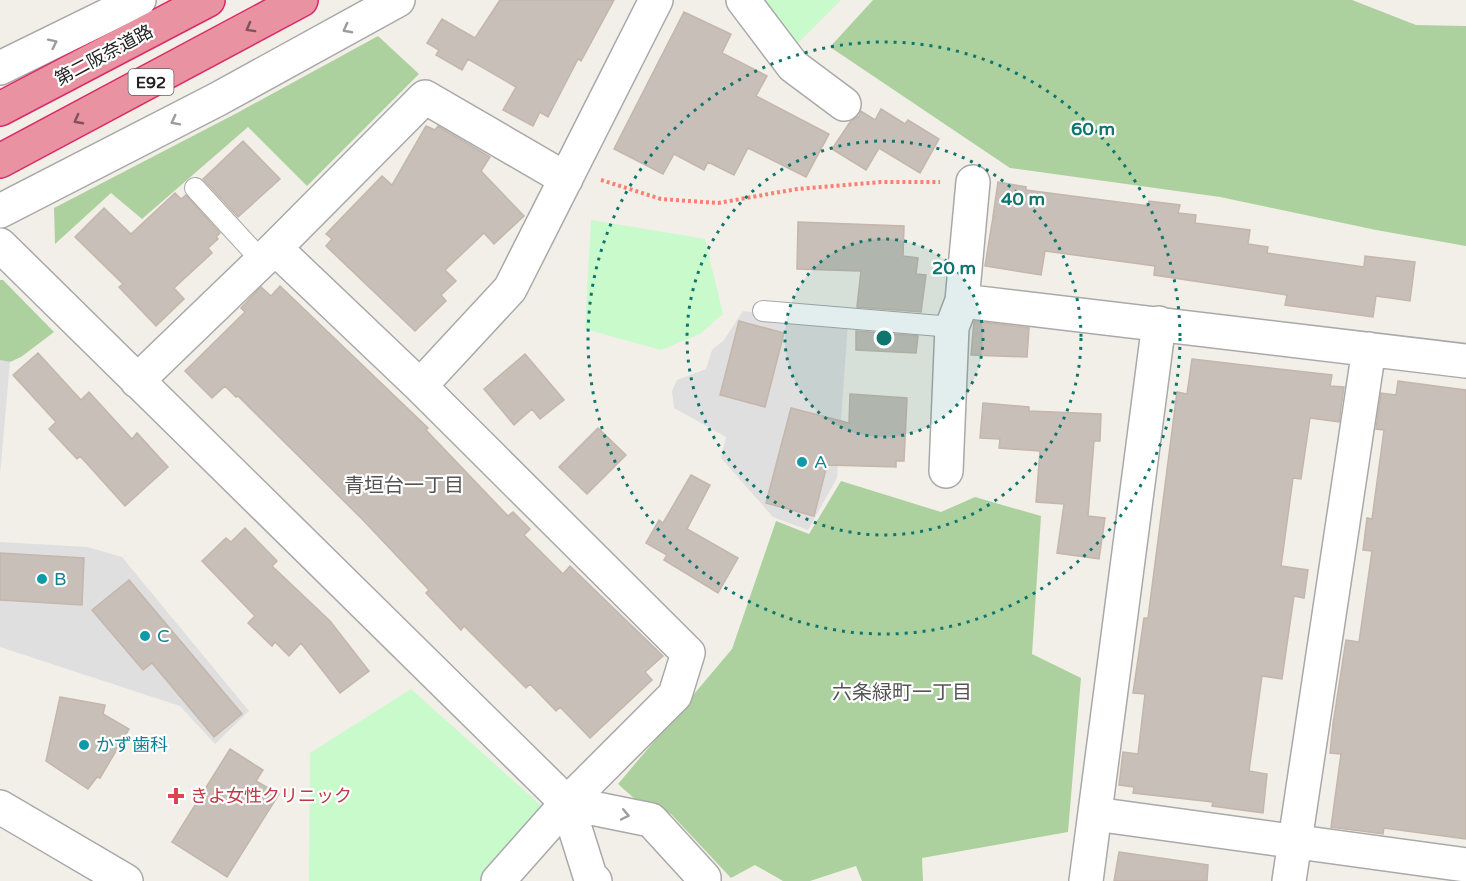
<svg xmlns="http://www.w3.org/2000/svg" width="1466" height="881" font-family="'Varela Round','Noto Sans JP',sans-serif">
<rect width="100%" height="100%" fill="#f2efe9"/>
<path fill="#e0dfdf" d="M743,311L848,322L837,478L808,530L773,517L721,458L726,437L674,408L672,391L677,380L706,369L712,350L724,340Z
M0,360L10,362L0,475Z
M0,542L87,547L122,557L249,711L215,744L180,706L0,647Z"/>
<path fill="#add19e" d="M873,0H1352L1416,25L1466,26V246L1376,230L1220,197L1010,168L830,47Z
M378,36L419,74L307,186L248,127L142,219L111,193L55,244L54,208L237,113Z
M0,280H3L54,332L21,357L10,362L0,360Z
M841,481L941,512L975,497L1041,516L1032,654L1081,678L1068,832L922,858L923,881H862L856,866L810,881H783L755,865L731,878L671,814L636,800L618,784L732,649L776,521L809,534Z"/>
<path fill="#c8facc" d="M761,0H841L796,45Z
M591,220L705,239L723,314L700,334L661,350L585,329Z
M411,689L545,809L483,881H309L310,753Z"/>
<path fill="#c7bfb8" stroke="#c4b6ab" stroke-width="1.5" d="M500,0H614L581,61L578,59L548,117L540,112L533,126L503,110L516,87L468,59L462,70L436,55L439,50L427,43L442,19L475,38Z
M684,12L731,34L722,53L767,76L756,96L829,134L806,177L748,148L734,175L708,162L704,170L674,154L663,174L614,149Z
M881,109L905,124L908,120L939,139L920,173L879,148L866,170L832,149L850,122L859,116L861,111L875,120Z
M426,126L435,130L438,126L490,157L481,171L524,216L494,244L484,233L445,270L456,281L441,295L446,301L415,331L326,246L332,239L326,234L382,176L392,185Z
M243,141L280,179L238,217L203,179Z
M998,182L1026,187V190L1149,206V201L1180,205L1178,213L1196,215L1195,223L1250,230L1248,244L1268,247L1267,253L1364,267L1365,256L1415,262L1410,301L1376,296L1373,317L1285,305L1287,295L1154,275L1155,266L1045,251L1041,275L985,266L993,217H995L993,216Z
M175,193L181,199L186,195L220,233L216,237L218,239L208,248L212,253L174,288L184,299L156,326L119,287L123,284L75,237L104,208L131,234Z
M798,222L904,226L903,256L918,258L916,274L926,275L921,312L857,307L861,271L797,269Z
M280,286L428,428L426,430L508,516L513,512L530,529L524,535L563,574L570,566L663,656L645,672L652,680L590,738L560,707L556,711L530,684L526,688L464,626L461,630L426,593L429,590L362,519L238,396L236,397L225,386L212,398L185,371L245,312L241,308L261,287L271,296Z
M739,321L784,333L765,407L720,395Z
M974,321L1029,328L1027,357L971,355Z
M856,331L918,336L916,353L856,350Z
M38,353L81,400L89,392L132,439L137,433L168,467L125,506L80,456L77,459L49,429L56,422L13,375Z
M525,354L564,400L540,419L532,409L514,425L484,389Z
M1192,359L1332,375L1330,386L1344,387L1339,422L1310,418L1301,479L1293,478L1281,566L1308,570L1304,598L1294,596L1282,679L1262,676L1249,771L1267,774L1263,813L1212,806L1213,802L1133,793L1134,787L1119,785L1123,752L1138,754L1145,694L1133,693L1144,618H1148L1177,392L1187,394Z
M1398,381L1466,390V839L1384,828L1383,834L1331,827L1341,754L1330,753L1333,724L1346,640L1359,642L1372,551L1363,550L1367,518L1372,519L1384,430L1376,429L1381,393L1396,395Z
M850,394L907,398L904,461H896V467L827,465L814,516L766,503L791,408L849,423Z
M983,403L1029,407V411L1101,414L1100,441H1094L1088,516L1105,518L1099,559L1057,553L1064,504L1036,502L1040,451L999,448L1000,439L980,438Z
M598,428L626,455L587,494L559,467Z
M691,475L710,485L687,529L738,558L718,593L664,560L667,555L646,543L659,520L663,523Z
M245,528L277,561L272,566L330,621L369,671L340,693L301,643L289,656L275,642L272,646L248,623L255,616L202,561L226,538L231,542Z
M0,553L84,558L82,605L0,600Z
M129,580L242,714L214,737L152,663L143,670L92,610Z
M60,697L105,705L103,714L129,729L100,778L97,777L88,789L46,761Z
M230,749L263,770L256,781L279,794L227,877L172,842Z
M1119,852L1208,865L1207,881H1114Z"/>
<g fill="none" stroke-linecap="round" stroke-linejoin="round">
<defs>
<path id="service" d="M195,188L261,260
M763,311L952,327"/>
<path id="minor" d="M743,0L793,66L844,104
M973,182L962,301L1466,361
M0,245L567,803L590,876L595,881
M275,248L420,386L688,653L675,695L567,803L498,881
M137,381L275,248L425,97L566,179
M420,386L510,289L656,0
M946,471L952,327L962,301
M567,803L651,820L704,878V881
M1095,814L1466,865
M1086,881L1159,323
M1289,881L1369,349"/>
<path id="tertiary" d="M0,68L139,0
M0,211L218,99L398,0
M0,807L126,881"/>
<path id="motorway" d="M0,109L208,0
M0,161L301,0"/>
</defs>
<use href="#service" stroke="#a9a9a9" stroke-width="22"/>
<use href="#minor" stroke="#a9a9a9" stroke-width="36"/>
<use href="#tertiary" stroke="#a9a9a9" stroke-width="36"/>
<use href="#motorway" stroke="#dc2a67" stroke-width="36"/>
<path stroke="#fa8072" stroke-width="4" stroke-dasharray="3 3" stroke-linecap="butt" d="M601,180L661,199L718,203L797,189L880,182H940"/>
<use href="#service" stroke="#fff" stroke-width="20"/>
<use href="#minor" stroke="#fff" stroke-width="33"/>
<use href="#tertiary" stroke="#fff" stroke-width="33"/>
<use href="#motorway" stroke="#e892a2" stroke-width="33"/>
</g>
<defs><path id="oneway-chevron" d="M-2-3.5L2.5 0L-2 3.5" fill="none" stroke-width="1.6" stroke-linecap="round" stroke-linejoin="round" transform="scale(1.5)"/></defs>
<g stroke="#7b545c">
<use href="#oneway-chevron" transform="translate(250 28) rotate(151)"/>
<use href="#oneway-chevron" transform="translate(78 120) rotate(152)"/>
</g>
<g stroke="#9c9c9c">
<use href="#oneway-chevron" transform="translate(347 29) rotate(152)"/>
<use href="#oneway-chevron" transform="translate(53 43) rotate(-26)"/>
<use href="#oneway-chevron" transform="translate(175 121) rotate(153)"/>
<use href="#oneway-chevron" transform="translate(625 815) rotate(12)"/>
</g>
<circle cx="884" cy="338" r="99" fill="#0f766e" fill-opacity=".12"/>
<g fill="none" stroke="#0f766e" stroke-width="3" stroke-dasharray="3 6">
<circle cx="884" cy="338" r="99"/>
<circle cx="884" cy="338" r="197"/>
<circle cx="884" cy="338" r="296"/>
</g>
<g fill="#0f9aa8" stroke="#fff" stroke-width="2">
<circle cx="802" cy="462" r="6"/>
<circle cx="42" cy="579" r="6"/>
<circle cx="145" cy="636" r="6"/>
<circle cx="84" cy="745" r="6"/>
</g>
<path fill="#e0444e" stroke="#fff" stroke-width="2" d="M173 787h6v6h6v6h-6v6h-6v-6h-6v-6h6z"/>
<g text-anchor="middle" stroke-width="4.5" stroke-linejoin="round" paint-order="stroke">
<rect fill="#fff" stroke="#646464" stroke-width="1.5" x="128.5" y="69" width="45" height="26" rx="4.5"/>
<g font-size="16" font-weight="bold" fill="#222">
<text x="151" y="88">E92</text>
</g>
<g font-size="18" fill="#222" stroke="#fff">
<text transform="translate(104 55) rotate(-28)" y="6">第二阪奈道路</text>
</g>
<g font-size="18" fill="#0d838f" stroke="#fff" text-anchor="start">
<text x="814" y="468">A</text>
<text x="54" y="585">B</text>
<text x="157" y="642">C</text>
<text x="96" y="751">かず歯科</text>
</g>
<g font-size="18" fill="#be3a42" stroke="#fff" text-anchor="start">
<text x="190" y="802">きよ女性クリニック</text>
</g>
<g font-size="20" fill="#555" stroke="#fff">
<text x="404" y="492">青垣台一丁目</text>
<text x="902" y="699">六条緑町一丁目</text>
</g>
</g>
<circle cx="884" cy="338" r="9" fill="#0f766e" stroke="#fff" stroke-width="3"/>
<g font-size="18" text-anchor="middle" font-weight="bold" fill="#0f766e" stroke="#fff" stroke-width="4.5" stroke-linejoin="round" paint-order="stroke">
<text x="1093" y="135">60 m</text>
<text x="1023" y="205">40 m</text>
<text x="954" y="274">20 m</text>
</g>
</svg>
